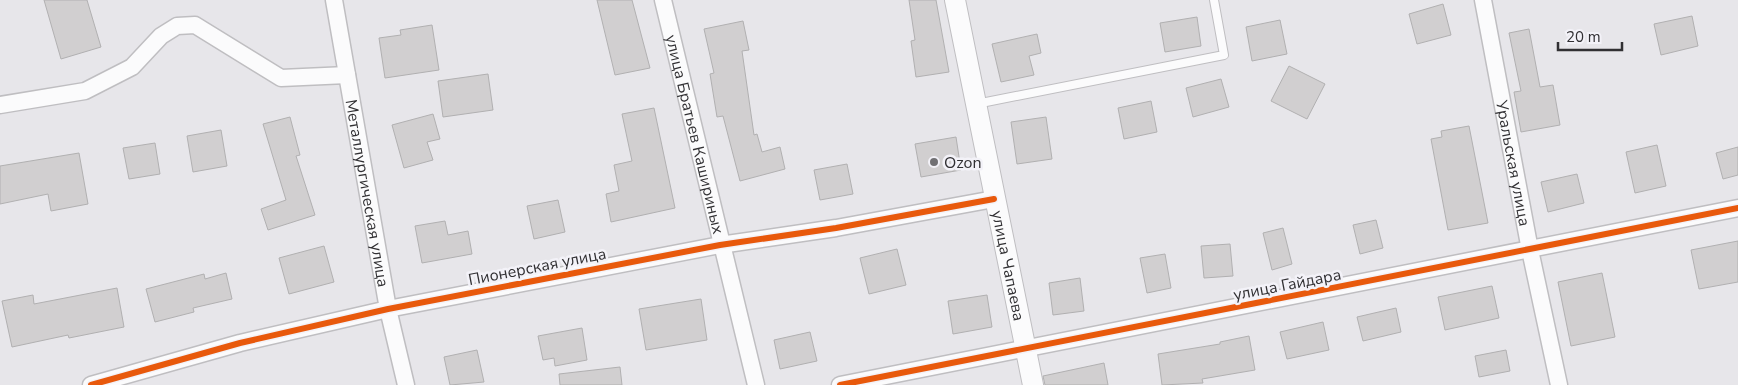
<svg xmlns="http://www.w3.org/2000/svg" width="1738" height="385" font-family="'Nunito Sans',sans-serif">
<rect width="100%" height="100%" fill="#e7e6ea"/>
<path fill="#d1cfd0" stroke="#b1b0b1" d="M44,0H87L101,47L61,59Z
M597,0H632L650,68L615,75Z
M909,0H936L949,72L916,77L911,41L915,40Z
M1443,4L1451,35L1417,44L1409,14Z
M1692,16L1698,46L1661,55L1654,24Z
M1197,17L1201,46L1165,52L1160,23Z
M1280,20L1287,54L1252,61L1246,27Z
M743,21L749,50L742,51L754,135L757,134L762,152L780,147L785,169L740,181L723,116L717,117L710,74L714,73L704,29Z
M432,25L439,70L385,78L379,38L401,35L400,30Z
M1529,29L1540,87L1553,85L1560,125L1521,132L1514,92L1521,91L1509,33Z
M1037,34L1041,53L1029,56L1034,75L1001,82L992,44Z
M1289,66L1325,84L1307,119L1271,101Z
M488,74L493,110L443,117L438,81Z
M1221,79L1229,107L1193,117L1186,88Z
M1151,101L1157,132L1124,139L1118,108Z
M654,108L675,208L611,222L606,194L619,191L614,165L632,161L622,114Z
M433,114L440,139L427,142L433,160L404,168L392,125Z
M290,117L300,155L296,156L315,215L268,230L261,209L286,200L263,124Z
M1046,117L1052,159L1017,164L1011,122Z
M1469,126L1488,223L1448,230L1431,139L1442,137L1441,131Z
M221,130L227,166L193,172L187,136Z
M956,137L961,170L921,177L915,144Z
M155,143L160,174L129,179L123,148Z
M1657,145L1666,186L1635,193L1626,152Z
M1738,147V175L1723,179L1716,153Z
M79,153L88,204L51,211L48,194L0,204V166Z
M847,164L853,194L820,200L814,170Z
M1577,174L1584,203L1548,212L1541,182Z
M558,200L565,232L534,239L527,206Z
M1376,220L1383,248L1360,254L1353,225Z
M445,221L448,235L468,231L472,254L422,263L415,226Z
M1283,228L1292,264L1272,270L1263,233Z
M1738,241V282L1699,289L1691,250Z
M1230,244L1233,276L1204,278L1201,246Z
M324,246L334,282L289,294L279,258Z
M897,249L906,285L869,294L860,258Z
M1165,254L1171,288L1147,293L1140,258Z
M226,273L232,299L193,308L194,312L155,322L146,289L204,274L205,279Z
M1602,273L1615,337L1571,346L1558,282Z
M1080,278L1084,311L1053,315L1049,283Z
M1492,286L1499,318L1445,330L1438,297Z
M117,288L124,327L69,338L68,335L12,347L2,301L33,295L34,304Z
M987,295L992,327L953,334L948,301Z
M701,299L707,340L646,350L639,309Z
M1396,308L1401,332L1363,341L1357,317Z
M1323,322L1329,350L1287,359L1280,332Z
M582,328L587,360L555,366L554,358L543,360L538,336Z
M810,332L817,361L780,369L774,340Z
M1249,336L1255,370L1202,379L1203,383L1162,385L1158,354L1220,344V342Z
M477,350L484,382L450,385L444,357Z
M1506,350L1510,371L1479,377L1475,356Z
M1104,363L1108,385H1045L1043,376Z
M620,367L622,385H560L559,374Z"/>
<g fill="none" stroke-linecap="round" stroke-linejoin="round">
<defs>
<path id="service" d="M976,104L1224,55L1214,0"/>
<g id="minor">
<path id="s1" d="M334,0L388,309L406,385"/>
<path id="s2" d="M663,0L756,385"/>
<path id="s3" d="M1483,0L1530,250L1559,385"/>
<path d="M0,105L85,91L132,67L161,36L177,26L195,25L281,78L347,75"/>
<path d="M91,385L240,343L388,309L720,245L836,228L994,199"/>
<path d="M840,385L1738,208"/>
</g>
<g id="tertiary">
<path id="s4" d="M955,0L1033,385"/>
</g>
</defs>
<use href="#service" stroke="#bfbec1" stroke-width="10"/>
<use href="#minor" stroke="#bfbec1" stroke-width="19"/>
<use href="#tertiary" stroke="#bfbec1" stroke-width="22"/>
<use href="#service" stroke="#fbfbfc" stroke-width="8"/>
<use href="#minor" stroke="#fbfbfc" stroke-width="16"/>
<use href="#tertiary" stroke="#fbfbfc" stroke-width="20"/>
<defs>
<path id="cycleway" d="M91,385L240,343L388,309L720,245L836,228L994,199
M840,385L1738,208"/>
</defs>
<use href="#cycleway" stroke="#f3f2f8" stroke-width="9"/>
<use href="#cycleway" stroke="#e8590c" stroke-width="6"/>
</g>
<circle fill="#717073" stroke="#f3f2f8" stroke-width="2" cx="934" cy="162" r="5"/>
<g text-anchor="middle" stroke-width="5" stroke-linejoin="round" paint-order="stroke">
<g font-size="16" fill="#313033" stroke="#f3f2f8">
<text dy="6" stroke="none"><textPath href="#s2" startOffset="138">улица Братьев Кашириных</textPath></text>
<text dy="6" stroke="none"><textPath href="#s3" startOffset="166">Уральская улица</textPath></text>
<text dy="6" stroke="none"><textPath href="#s1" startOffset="196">Металлургическая улица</textPath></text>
<text transform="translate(537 266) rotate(-11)" y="6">Пионерская улица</text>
<text dy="6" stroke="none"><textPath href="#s4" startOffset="271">улица Чапаева</textPath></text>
<text transform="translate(1287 284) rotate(-11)" y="6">улица Гайдара</text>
</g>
<g font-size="16" fill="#313033" stroke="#f3f2f8" text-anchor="start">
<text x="944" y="168">Ozon</text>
</g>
</g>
<path d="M1558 42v8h64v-8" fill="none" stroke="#313033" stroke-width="2.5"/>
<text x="1566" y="42" font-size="15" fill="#313033" stroke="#f3f2f8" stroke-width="4" paint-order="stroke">20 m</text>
</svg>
